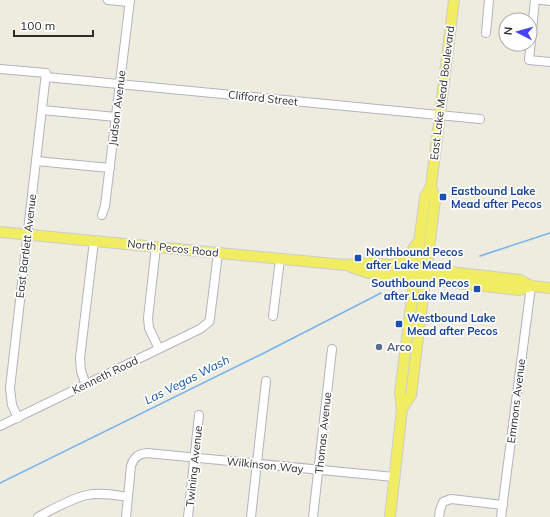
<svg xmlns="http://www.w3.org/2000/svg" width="550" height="517" font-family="Mulish,sans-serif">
<rect width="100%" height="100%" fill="#eeebdf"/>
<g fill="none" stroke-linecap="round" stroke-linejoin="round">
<path stroke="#74b4ee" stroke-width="1.5" d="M480,256L550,233
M0,483L262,354L381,293"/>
<defs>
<path id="minor" d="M108,0L129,2
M535,0L529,60L550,62
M541,0L550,1
M486,33L489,0
M0,69L46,73L10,388L12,405L18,418
M46,77L480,119
M42,110L116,117
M36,161L110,168
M102,215L105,206L130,0
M156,247L148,318L149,328L159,349
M273,316L280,259
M86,385L81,371L80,358L94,241
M0,426L200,329L209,322L210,318L218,253
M38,517C53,509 70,499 87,495C100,492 115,495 128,497
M126,517L131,466C134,457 138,454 147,453L394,477
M188,517L199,415
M251,517L266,381
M313,517L332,349
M439,517L440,510L443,502L451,499L503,505
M501,517L531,286"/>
<path id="major" d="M0,232L345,265L371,263L520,280L531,286
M394,264L407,258L418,242
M351,267L369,273L519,290L531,286L550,288
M402,409L411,395L435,200L431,186
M390,517L402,409L400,393L425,197L431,186L454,0"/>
</defs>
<use href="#minor" stroke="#b3b3c0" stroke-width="10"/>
<use href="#major" stroke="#cdcdcd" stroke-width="12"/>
<use href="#minor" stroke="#fff" stroke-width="8"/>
<use href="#major" stroke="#f0ed63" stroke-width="10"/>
</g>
<g fill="#1a4fb4" stroke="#fff" stroke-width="1.5">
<rect x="439" y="193" width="8" height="8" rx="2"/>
<rect x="354" y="254" width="8" height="8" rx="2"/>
<rect x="473" y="285" width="8" height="8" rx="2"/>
<rect x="395" y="320" width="8" height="8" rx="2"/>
</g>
<circle fill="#5c6f8a" stroke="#fff" stroke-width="1.5" cx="379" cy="347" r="4"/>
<g text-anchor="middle" stroke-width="3.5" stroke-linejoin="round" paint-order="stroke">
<g font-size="11" fill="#2d2d2d" stroke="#fff">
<text transform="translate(442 93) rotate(-83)" y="4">East Lake Mead Boulevard</text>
<text transform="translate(263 98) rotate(6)" y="4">Clifford Street</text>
<text transform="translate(117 108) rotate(-83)" y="4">Judson Avenue</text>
<text transform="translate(26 246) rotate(-83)" y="4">East Bartlett Avenue</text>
<text transform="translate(173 248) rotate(6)" y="4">North Pecos Road</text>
<text transform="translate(105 375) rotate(-26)" y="4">Kenneth Road</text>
<text transform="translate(516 401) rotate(-83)" y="4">Emmons Avenue</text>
<text transform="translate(323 433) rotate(-84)" y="4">Thomas Avenue</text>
<text transform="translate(265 465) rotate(6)" y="4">Wilkinson Way</text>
<text transform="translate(194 466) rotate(-84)" y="4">Twining Avenue</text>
</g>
<g font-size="11" font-weight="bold" fill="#164399" stroke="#fff" text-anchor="start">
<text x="451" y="195">Eastbound Lake<tspan x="451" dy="13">Mead after Pecos</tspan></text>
<text x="366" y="256">Northbound Pecos<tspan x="366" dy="13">after Lake Mead</tspan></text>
<text x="469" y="287" text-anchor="end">Southbound Pecos<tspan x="469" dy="13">after Lake Mead</tspan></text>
<text x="407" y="322">Westbound Lake<tspan x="407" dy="13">Mead after Pecos</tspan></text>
</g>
<g font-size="11" font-weight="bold" fill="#4e5e75" stroke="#fff" text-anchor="start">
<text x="387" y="351">Arco</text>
</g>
<g font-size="12" font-style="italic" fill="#0f4e9e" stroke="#fff">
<text transform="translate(187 380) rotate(-27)" y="4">Las Vegas Wash</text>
</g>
</g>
<g transform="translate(518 32) rotate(276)"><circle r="19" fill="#ffffff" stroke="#ababab"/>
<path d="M0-3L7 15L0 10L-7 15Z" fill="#4742f8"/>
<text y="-6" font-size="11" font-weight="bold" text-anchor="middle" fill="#2d2d2d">N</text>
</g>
<path d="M14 30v6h79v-6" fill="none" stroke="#2d2d2d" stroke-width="2"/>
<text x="20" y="30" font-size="12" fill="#2d2d2d" stroke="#ffffff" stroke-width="3" paint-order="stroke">100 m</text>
</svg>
